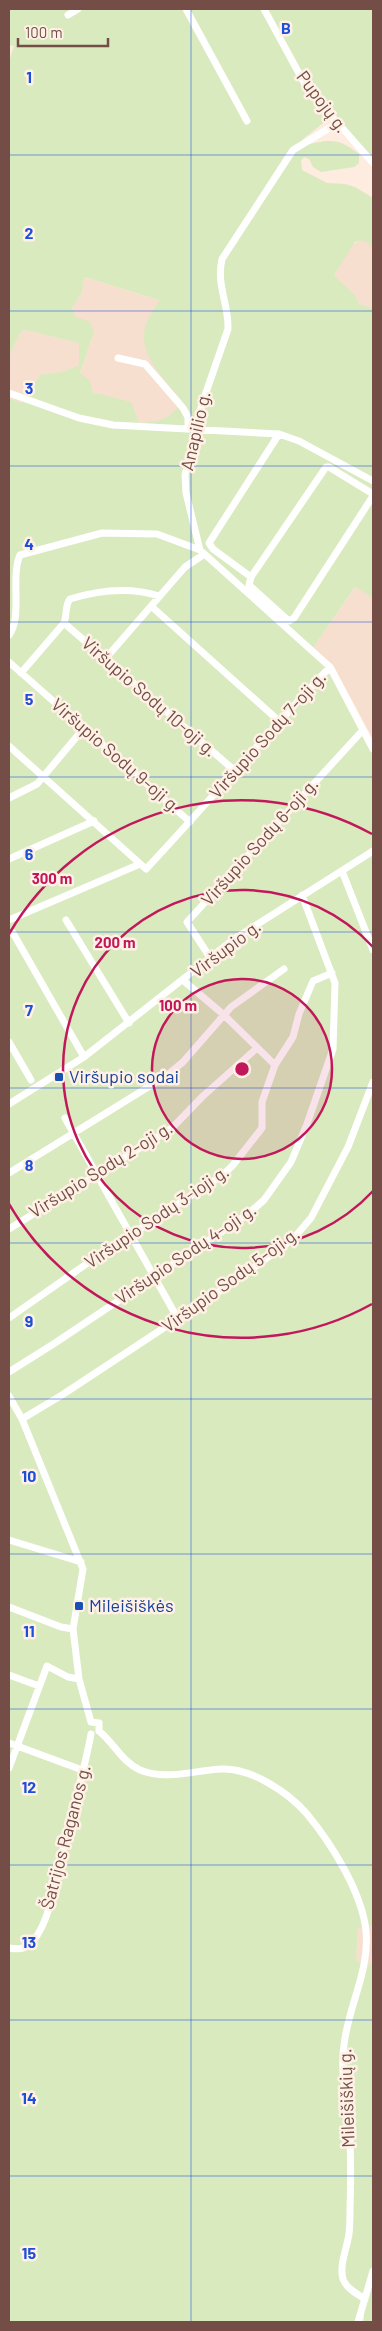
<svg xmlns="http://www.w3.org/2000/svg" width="382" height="2331" font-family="Barlow,sans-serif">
<rect width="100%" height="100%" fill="#fdecdf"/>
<path fill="#f7dfd0" d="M360,240L368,241L373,248V308L359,304L355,295L334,275L351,246Z
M83,277L159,300L146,324L151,361L182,401L170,417L158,422L139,423L108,397L92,392L80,373L94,332L76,317L72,308L82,292Z
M25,330L79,343V365L62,372L41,374L21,403L9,398V357L20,333Z
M356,586L373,598V739L334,667L313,648Z
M373,1926V1963L366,1966L356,1960L358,1928Z"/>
<path fill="#d8eabe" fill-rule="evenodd" d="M9,9H373V159L332,116L302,140V146C327,140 337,136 359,154V163L354,167L321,172L313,167L309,159L304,157L301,161L302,170L327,183L345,184L355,187L373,198V248C367,241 363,239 355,242L334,275L355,295L359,304L373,308V598L355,587L313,648L330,671L373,753V1926L358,1928L356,1960L366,1966L373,1963V2322H364V2315L359,2310L355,2322H9V398L21,403L41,374L62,372L79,365V343L25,330L20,333L9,357V62L14,46L9,45ZM84,277L159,300C155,308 149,316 146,324C136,354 165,379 182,401C168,420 163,421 139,423L131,402L92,392L90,381L80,373L94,332L90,322L76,317L72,308L82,292Z"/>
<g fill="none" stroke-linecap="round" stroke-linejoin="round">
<path stroke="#fff" stroke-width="7" d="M186,9L247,121
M264,9L307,88L373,163
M68,15L78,9
M336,124L293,150L222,259C216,286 229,304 228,329L202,404L185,475L186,493L200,550L330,667L373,749
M118,358L145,364L183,408L188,417V428
M9,393L79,418L113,425L279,434L299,441L373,481
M279,434L209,543L213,549L251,577L249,585L289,621L294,618L373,496
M251,577L326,467H329L373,494
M151,606L279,721
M64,623L234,770
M9,635C23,617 10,578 20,555L102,533L157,534L200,550
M106,658L185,567L203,555
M9,662L190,822
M21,673L64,623C67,616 65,604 70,599C99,590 131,587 159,596
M9,746L146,869C208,803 267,733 330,667
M9,798L37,784L84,728
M9,859L94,821
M342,871L373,950
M9,920L140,864
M66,920L129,1023
M13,933L84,1057
M211,959L187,922L363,730
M9,1042L31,1080
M275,1065L293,1037L299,1014L313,981L332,973
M9,1104L84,1057L234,939L373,851
M65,1118L178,1319
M9,1173L166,1076L183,1062L231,1007L284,969
M9,1229L172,1128L203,1096L257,1048
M9,1318L92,1260L223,1175L233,1165L262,1128V1102L275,1065L224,1015L184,981
M9,1372L55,1343L248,1214L264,1200L291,1162L307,1124L333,1049L335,983L302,895
M9,1396L22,1419L83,1569L73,1629L79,1679L91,1722
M22,1419L62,1395L241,1277L293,1239L311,1218L348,1147L373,1082
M9,1540L81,1562
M9,1607L61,1627L73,1629
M9,1675L39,1686
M91,1722L99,1723V1731
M99,1731C114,1743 121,1761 140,1770C166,1781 195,1770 222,1769C251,1768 288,1792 307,1814C331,1843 362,1892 366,1931C370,1970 348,2007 344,2045C340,2072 347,2098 349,2124C351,2152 351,2180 350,2208C350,2216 350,2226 349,2234C347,2248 339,2265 343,2279C346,2288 357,2294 365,2299
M9,1743L85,1771
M9,1768L47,1666L68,1677L79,1679
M9,1948C19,1950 26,1949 33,1941C50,1922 57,1875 63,1850C72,1811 84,1773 91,1734
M358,2322L373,2271"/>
</g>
<path fill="none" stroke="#1d4ed8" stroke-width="1" stroke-opacity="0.55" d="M191,9V2322M9,155H373M9,311H373M9,466H373M9,622H373M9,777H373M9,932H373M9,1088H373M9,1243H373M9,1399H373M9,1554H373M9,1709H373M9,1865H373M9,2020H373M9,2176H373"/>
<circle cx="242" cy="1069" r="90" fill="#c2185b" fill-opacity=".12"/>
<g fill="none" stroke="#c2185b" stroke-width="2.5">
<circle cx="242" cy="1069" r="90"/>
<path d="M373 1191A179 179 0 1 1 373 947"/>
<path d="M372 1304A269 269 0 0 1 9 1204M9 934A269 269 0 0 1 372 834"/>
</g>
<g fill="#1a4fb4" stroke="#fff1e6" stroke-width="2">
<rect x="54" y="1072" width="10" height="10" rx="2.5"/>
<rect x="74" y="1601" width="10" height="10" rx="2.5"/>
</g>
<g text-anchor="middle" stroke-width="5" stroke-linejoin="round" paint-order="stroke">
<g font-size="18" fill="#744e46" stroke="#fff1e6">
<text transform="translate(322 102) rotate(53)" y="6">Pupojų g.</text>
<text transform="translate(196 431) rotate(-77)" y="6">Anapilio g.</text>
<text transform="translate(149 697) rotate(41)" y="6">Viršupio Sodų 10-oji g.</text>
<text transform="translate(268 735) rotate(-48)" y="6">Viršupio Sodų 7-oji g.</text>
<text transform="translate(116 756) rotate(41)" y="6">Viršupio Sodų 9-oji g.</text>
<text transform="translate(260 842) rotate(-48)" y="6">Viršupio Sodų 6-oji g.</text>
<text transform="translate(226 949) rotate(-37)" y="6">Viršupio g.</text>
<text transform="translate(101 1170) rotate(-32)" y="6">Viršupio Sodų 2-oji g.</text>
<text transform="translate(157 1217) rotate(-34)" y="6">Viršupio Sodų 3-ioji g.</text>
<text transform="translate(186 1254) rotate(-34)" y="6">Viršupio Sodų 4-oji g.</text>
<text transform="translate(231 1280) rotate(-36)" y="6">Viršupio Sodų 5-oji g.</text>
<text transform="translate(66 1837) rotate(-75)" y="6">Šatrijos Raganos g.</text>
<text transform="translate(347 2098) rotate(-92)" y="6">Mileišiškių g.</text>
</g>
<g font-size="18" fill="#164399" stroke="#fff1e6" text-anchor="start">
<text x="69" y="1083">Viršupio sodai</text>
<text x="89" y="1612">Mileišiškės</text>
</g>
</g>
<g font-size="16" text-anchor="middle" font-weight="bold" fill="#1d4ed8" stroke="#fff1e6" stroke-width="5" stroke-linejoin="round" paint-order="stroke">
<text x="286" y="34">B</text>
<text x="29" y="83">1</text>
<text x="29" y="239">2</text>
<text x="29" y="394">3</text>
<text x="29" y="550">4</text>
<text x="29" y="705">5</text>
<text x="29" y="860">6</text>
<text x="29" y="1016">7</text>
<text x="29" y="1171">8</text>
<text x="29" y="1327">9</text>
<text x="29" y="1482">10</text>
<text x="29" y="1637">11</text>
<text x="29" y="1793">12</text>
<text x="29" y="1948">13</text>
<text x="29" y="2104">14</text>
<text x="29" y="2259">15</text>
</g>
<circle cx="242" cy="1069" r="8" fill="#c2185b" stroke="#fff1e6" stroke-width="2.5"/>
<g font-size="15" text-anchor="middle" font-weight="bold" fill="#c2185b" stroke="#fff1e6" stroke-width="5" stroke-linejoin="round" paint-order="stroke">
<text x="52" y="884">300 m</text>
<text x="115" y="948">200 m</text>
<text x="178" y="1011">100 m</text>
</g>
<rect width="382" height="2331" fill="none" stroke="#744e46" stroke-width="20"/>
<path d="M18 38v8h90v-8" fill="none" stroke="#744e46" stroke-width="2.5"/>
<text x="25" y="38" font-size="15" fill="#744e46" stroke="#fff1e6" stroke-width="4" paint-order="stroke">100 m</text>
</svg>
